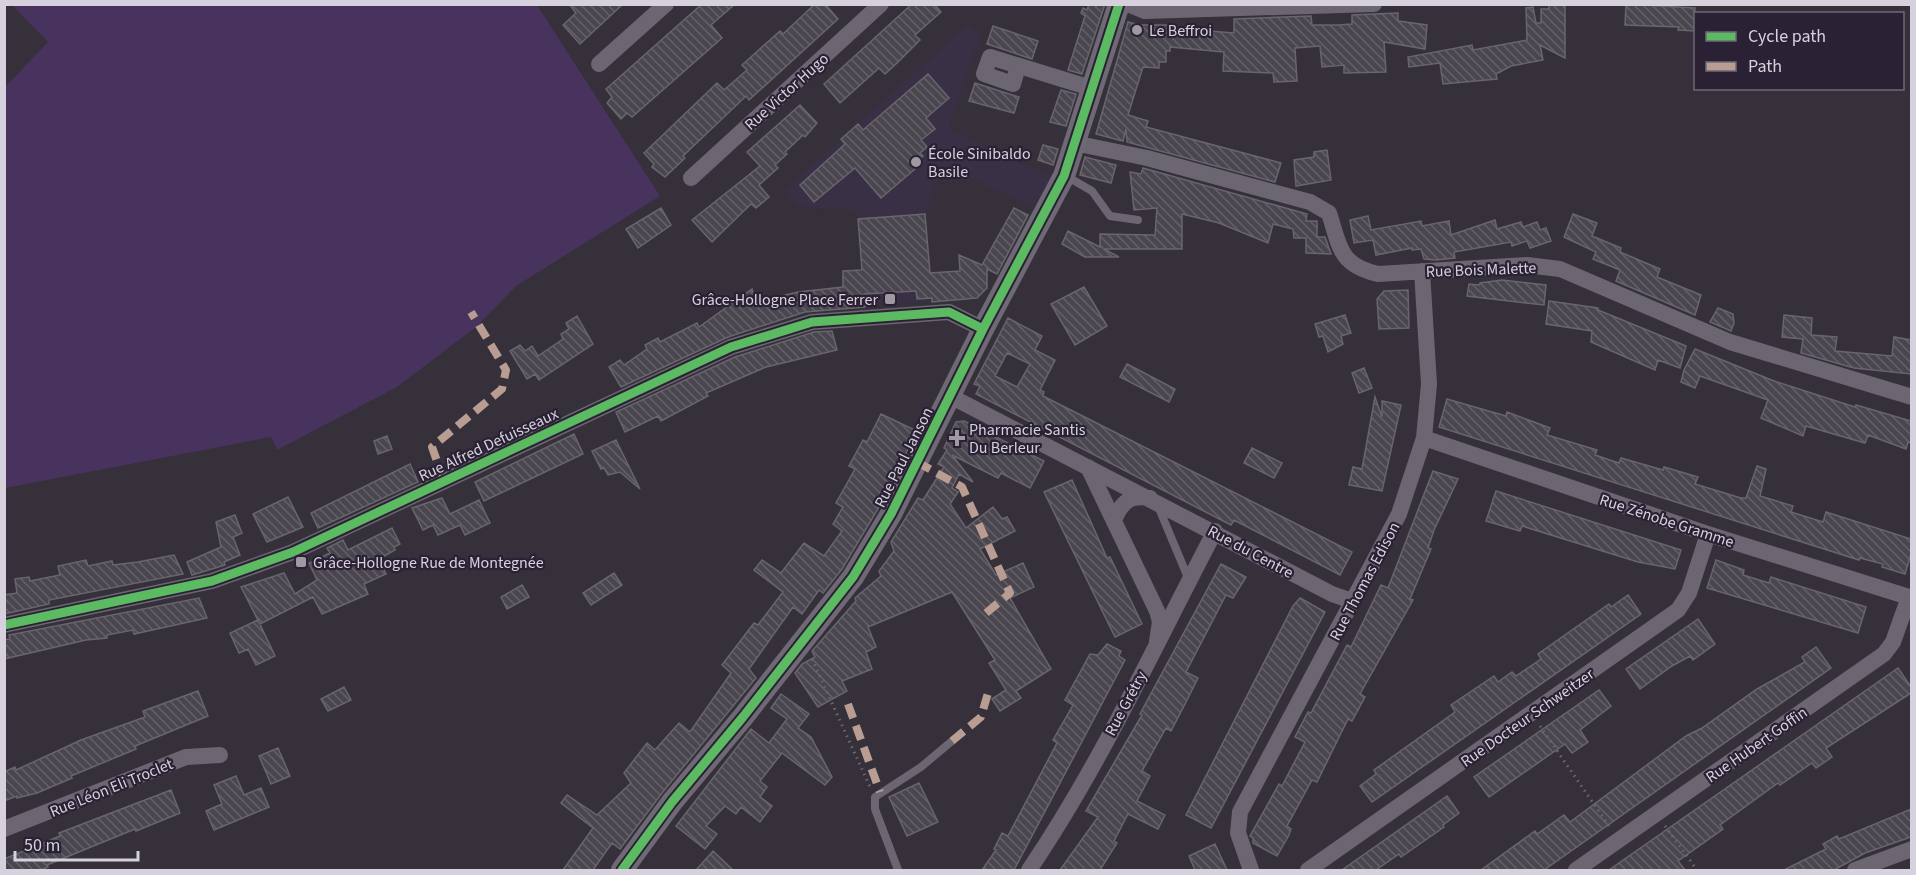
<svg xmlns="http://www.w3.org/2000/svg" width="1916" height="875" font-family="'Source Sans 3',sans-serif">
<defs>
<pattern id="building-back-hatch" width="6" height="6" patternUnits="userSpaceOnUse" patternTransform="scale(1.5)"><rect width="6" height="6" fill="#4a464f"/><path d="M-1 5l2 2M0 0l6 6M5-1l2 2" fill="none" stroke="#636068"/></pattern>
</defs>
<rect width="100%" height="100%" fill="#35303a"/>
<path fill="#393045" d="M967,25L981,35L949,129L1011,159L1053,175L1033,208L944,165L925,214L932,298L927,302L870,304L864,294L857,210L797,207L785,190Z"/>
<path fill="#47335d" d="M12,5H537L660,196L516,286L476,327L397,387L277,450L271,437L5,488V87L48,42Z"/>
<path fill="url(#building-back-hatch)" stroke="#69656e" stroke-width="1.5" fill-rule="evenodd" d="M569,4H623L580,44L563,25L576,13Z
M702,4H735L711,25L722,38L632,117L627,113L621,119L607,103L612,97L606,89Z
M815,4H825L838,19L749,100L746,96L683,156L685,158L665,177L652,167L654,164L644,153L717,83L724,90L747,70L742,65L780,31L783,34Z
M912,4H934L941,12L915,35L920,40L897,63L885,74L879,68L840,103L824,84Z
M1089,4H1105L1082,74L1068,70L1085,16L1081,13L1083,8L1087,10Z
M1549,4H1565V58L1540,45L1543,60L1511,66L1496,74L1497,79L1443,84L1440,63L1409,67L1408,57L1472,45L1473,50L1527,40L1526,8L1533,7L1536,23H1541V9H1549Z
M1626,4L1695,8V31L1678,30L1679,27L1625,25Z
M1398,13V21L1427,25L1425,49L1384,42L1386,72L1344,73V65L1322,67L1320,46L1295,48L1297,81L1274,82L1273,73L1223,71L1224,52L1170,47V51H1166V62H1159V68L1143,67L1128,115L1148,121L1146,127L1281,163L1275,182L1127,142L1126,129L1123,141L1096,134L1128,22L1140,25H1172V28L1234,33V19L1311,16L1312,25H1339L1352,24V15Z
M993,26L1038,41L1032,59L987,44Z
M928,74L949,98L926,118L935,129L921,140L927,147L920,153L923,156L912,166L915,169L881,198L855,168L814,202L800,185L845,144L841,139L858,124L863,130Z
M975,83L1019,97L1014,113L969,101Z
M1061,90L1076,94L1066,126L1050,122Z
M800,105L817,123L805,137L803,135L785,152L787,154L775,165L778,168L759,185L769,197L756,208L751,204L712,242L692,220L760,166L747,152Z
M1043,145L1058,149L1053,165L1038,160Z
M1327,150L1331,180L1296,186L1294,160L1314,157V152Z
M1085,157L1116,165L1111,183L1080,175Z
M1143,168L1307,214L1306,221H1317V237H1325L1331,254L1306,253V238H1294L1293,229L1273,224L1268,243L1219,223L1182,214V249H1104L1119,257H1085L1062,244L1068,231L1100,247V234L1155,235L1157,208L1134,210L1130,172L1141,174Z
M661,208L671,225L638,248L626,229Z
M1014,208L1028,215L997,274L987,269V288L977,298L932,302V298L917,299L916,291L864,294L865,307L805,312L728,337L621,387L609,367L620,360L624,365L647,349L645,345L658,338L660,342L697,323L699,327L752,289L756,302L798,292L843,287V271L862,270L858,219L925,214L930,273L960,271L959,255L982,265Z
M1573,214L1597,223L1592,236L1621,248L1620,252L1660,269L1657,277L1701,295L1695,315L1616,281L1620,270L1593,259L1596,252L1564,237Z
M1368,216L1371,230L1421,221L1422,226L1449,221L1451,235L1495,220L1497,229L1521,222L1523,227L1537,222L1540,230L1546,228L1551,241L1530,248L1527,241L1512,246L1511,242L1454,252L1455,258L1436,260L1424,259L1421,249L1412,250V248L1376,255L1373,240L1354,243L1350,220Z
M1502,280L1546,285L1544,305L1467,296L1469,284L1479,285L1480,283Z
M1084,287L1107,326L1075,345L1051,304Z
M1408,290L1409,328L1379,329L1377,299L1384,291Z
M1549,301L1598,308V310L1686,346L1680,368L1658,360L1655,370L1591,342L1592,331L1546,324Z
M1718,308L1733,314L1734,323L1731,331L1710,322Z
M1345,315L1351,333L1341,336L1343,344L1328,352L1323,336L1319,337L1315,324Z
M1784,315L1812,318L1811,335L1837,337L1835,351L1892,356L1894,337L1911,340V374L1854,368L1801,353L1803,339L1782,337Z
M577,316L593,344L539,380L535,374L527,379L510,351L520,345L525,351L532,346L538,356L563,339L561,334L569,329L566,323Z
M1008,318L1042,336L1035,350L1055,360L1040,390L1044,392L1043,396L1352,552L1340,575L1234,520L1231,525L976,394L980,386L974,384ZM1007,353L1030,364L1017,387L995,376Z
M832,331L837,350L766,367L706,393L708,396L661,421L658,416L625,432L616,412L735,357L814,332Z
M1695,349L1774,381L1855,407L1856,405L1911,421V443L1908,442L1906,449L1868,435L1865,443L1806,426L1803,436L1761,418L1768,400L1700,376L1695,388L1681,382L1684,370Z
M1127,364L1175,389L1169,402L1120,377Z
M1364,368L1372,388L1359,393L1352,373Z
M1375,397L1382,417V401L1401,405L1382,491L1349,485L1353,467L1362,469Z
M1447,399L1506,416L1507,412L1550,428L1547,435L1597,450L1595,455L1619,463L1621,458L1663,470L1664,467L1698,477L1695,484L1741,498H1746L1757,466L1766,469L1760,496L1793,506L1791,512L1823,522L1826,512L1911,539V554L1905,574L1882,567L1883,564L1860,558L1859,560L1439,427Z
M881,414L917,431L879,507L842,569L823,593L819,590L802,614L793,607L749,669L756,678L662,793L620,849L612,843L593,870H563L593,828L561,803L567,795L597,815L631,783L624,773L647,743L655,750L679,723L690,732L731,673L722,665L754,623L758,625L783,592L754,570L762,560L781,573L804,543L824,556L842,531L833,524L843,507L836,503L855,469L849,466L863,440L867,442Z
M964,421L1044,461L1030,488L1001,473L998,478L952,455L973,482L959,474L952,488L958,492L950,504L966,528L993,507L1002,519L1007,517L1015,531L980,549L996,575L1023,563L1034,587L1010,598L1051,669L1016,691L1021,698L1000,711L992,699L1006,690L989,663L995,660L952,592L868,627L876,647L866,652L872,669L842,681L847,691L818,707L795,673L802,664L815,657L812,651L856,601L855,598L881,576L879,571L894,551L891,542L918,498L923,500L944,467L938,464L947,450L944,448L956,422Z
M574,434L583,454L484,501L475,482Z
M387,436L392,449L378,454L374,441Z
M616,440L640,489L620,472L608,475L604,468L601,469L592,451Z
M1252,448L1282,463L1274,478L1244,463Z
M410,464L418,482L318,528L311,513Z
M1433,471L1458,479L1434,530L1428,548L1431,549L1410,599L1413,600L1360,694L1365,697L1352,721L1348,719L1317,782L1312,780L1287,826L1291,829L1289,835L1277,856L1253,843V838L1250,836L1279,784L1282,786L1305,742L1295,737L1308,712L1311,713L1347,645L1351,647L1381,585L1388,588Z
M1072,480L1107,558L1110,557L1142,624L1115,637L1044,492Z
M1496,491L1681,550L1675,569L1638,562L1522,526L1520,531L1486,521Z
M288,497L303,527L267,542L253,514Z
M442,498L450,514L479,500L490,523L465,535L460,525L438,535L433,525L423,530L412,508Z
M235,515L242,533L233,537L240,555L224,562L225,565L192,575L187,562L221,547L216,522Z
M392,528L400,544L394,547L395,550L379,559L386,574L364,584L368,594L322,614L313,597L260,624L241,587L284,573L295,594L317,580L309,563L330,553L327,548L343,540L348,550Z
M174,555L183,574L49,600V604L4,614V595L17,593L15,579L29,577L30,581L60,575L58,566L86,560L88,566L112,561L113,565L138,562Z
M1716,560L1744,570L1743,575L1769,583L1771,577L1866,607L1858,633L1707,588Z
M1221,564L1246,577L1233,598L1226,595L1186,672L1198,678L1183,708L1171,731L1166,728L1142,771L1150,776L1137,801L1165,815L1158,829L1128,814L1114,841L1117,843L1100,870H1060L1098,817L1086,811L1142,715L1140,714Z
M614,573L622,585L591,605L583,593Z
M522,585L529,597L507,609L501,597Z
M1628,595L1641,614L1372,802L1360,786L1376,774L1374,770L1455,712L1451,705L1494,676L1498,682L1512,672L1516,676L1541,659L1538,654L1609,604L1611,607Z
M199,598L207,618L134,634L133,630L107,635V638L86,640L4,659V640L10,639L9,635Z
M1300,598L1325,612L1211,828L1186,815L1293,606Z
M1698,619L1715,644L1693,660L1690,656L1672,666L1640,689L1626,669Z
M258,620L275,656L256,665L248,649L239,653L230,633Z
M1107,644L1121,651L1119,656L1125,660L1014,870H982L996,850L994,849L1002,833L1008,836L1057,743L1053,740L1073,705L1065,700L1090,654L1098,655Z
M1816,647L1831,668L1544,870H1481L1535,831L1537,834L1564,815L1570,822L1686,736L1702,728L1757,689L1805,662L1802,657Z
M1898,668L1911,687V693L1826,748L1832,757L1816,768L1812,763L1780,785L1778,783L1720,825L1723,829L1678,861L1685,870H1609Z
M344,687L351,700L328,711L321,699Z
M1599,690L1611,706L1580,730L1588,742L1572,753L1565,744L1489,797L1474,777Z
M198,691L208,716L135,746L136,749L71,776L72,778L37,793L17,798V796L4,801V772L15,767L16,770L81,740L145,717L143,711Z
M781,694L809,714L798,728L811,737L832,777L825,785L782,753L760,781L767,787L760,797L772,806L760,822L741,807L736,814L725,806L706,826L717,834L705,849L676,826L751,729L769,743L787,719L771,708Z
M278,748L290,776L271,784L259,756Z
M236,776L244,795L261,788L269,807L214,830L206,811L222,804L214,785Z
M919,783L938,822L907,836L889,797Z
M171,790L180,813L136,831L135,829L47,865L48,867L40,870H4V859L60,836L59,833Z
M1447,796L1459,813L1443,825L1444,827L1401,857L1399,854L1376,870H1342Z
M1911,809V837L1865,853L1834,870H1784L1826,849L1823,844L1837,836L1839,839Z
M1215,844L1227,870H1195L1189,856Z
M713,851L733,870H696Z"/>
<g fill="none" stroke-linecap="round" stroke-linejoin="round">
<path stroke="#6b6870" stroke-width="3" stroke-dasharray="1.5 4.5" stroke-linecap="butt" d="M812,659L870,787
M1540,726L1609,826
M1665,826L1697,870"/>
<path stroke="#6b6671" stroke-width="8" d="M1066,176L1092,191L1110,216L1138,220
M1158,506L1189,580
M898,870L875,809V797L921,767L952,741"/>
<path stroke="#6b6671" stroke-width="16" d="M1128,4L1145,11L1374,4
M599,64L666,4
M1018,66L1013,84L984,74L990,57L1091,88
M1074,143L1147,158L1310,202L1329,213C1340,247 1339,265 1378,274L1527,265L1560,269L1730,342L1912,397
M691,178L881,4
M950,396L1332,594L1352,601
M1424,438L1708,534L1912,598
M1088,467L1157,611L1160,622L1157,641
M1114,520C1122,502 1129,495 1150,498
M4,625L212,581L293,552L731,347L812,322L949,312L983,329
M4,829L186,757L220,755
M1029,870C1101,764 1155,645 1215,531
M1251,870L1238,833L1240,812L1399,514L1424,438L1429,384L1422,271
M1308,870L1678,610L1689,593L1708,534
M1576,870L1884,654L1893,642L1909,597
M1855,870L1912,849"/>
<path stroke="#6e6975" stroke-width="22" d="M622,870L672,802L743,717L853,577L891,514L983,329L1064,176L1119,4"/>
<path stroke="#b99d93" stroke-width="8" stroke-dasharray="15 8" stroke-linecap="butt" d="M917,462L962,487L1010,593L985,614
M444,481L432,447L502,389L506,370L471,312
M848,704L880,792
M952,741L981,717L988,693"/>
<defs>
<path id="cycleway" d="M4,625L212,581L293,552L731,347L812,322L949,312L983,329
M622,870L672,802L743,717L853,577L891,514L983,329L1064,176L1119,4"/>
</defs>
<use href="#cycleway" stroke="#2a2234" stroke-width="13"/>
<use href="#cycleway" stroke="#5cba63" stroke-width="9"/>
</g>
<g fill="#9e99a3" stroke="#2a2234" stroke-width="2">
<circle cx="1137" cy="30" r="6"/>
<circle cx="916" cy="162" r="6"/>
<rect x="884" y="293" width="12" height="12" rx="3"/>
<path d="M954 429h6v6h6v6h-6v6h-6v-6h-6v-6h6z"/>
<rect x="295" y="556" width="12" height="12" rx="3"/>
</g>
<g text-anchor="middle" stroke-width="4.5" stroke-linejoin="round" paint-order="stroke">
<g font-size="16" fill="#d6d1dc" stroke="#2a2234" text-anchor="start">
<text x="1149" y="36">Le Beffroi</text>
<text x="928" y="159">École Sinibaldo<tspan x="928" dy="18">Basile</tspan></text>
<text x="878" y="305" text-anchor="end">Grâce-Hollogne Place Ferrer</text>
<text x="969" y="435">Pharmacie Santis<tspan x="969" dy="18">Du Berleur</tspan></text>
<text x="313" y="568">Grâce-Hollogne Rue de Montegnée</text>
</g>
<g font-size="16" fill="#d6d1dc" stroke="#2a2234">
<text transform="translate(786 91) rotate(-42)" y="6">Rue Victor Hugo</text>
<text transform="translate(1481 269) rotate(-2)" y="6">Rue Bois Malette</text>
<text transform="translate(488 444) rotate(-25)" y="6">Rue Alfred Defuisseaux</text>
<text transform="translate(903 457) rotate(-63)" y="6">Rue Paul Janson</text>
<text transform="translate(1667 520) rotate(18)" y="6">Rue Zénobe Gramme</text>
<text transform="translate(1251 551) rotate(28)" y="6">Rue du Centre</text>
<text transform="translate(1364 581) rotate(-62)" y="6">Rue Thomas Edison</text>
<text transform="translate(1125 703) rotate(-62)" y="6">Rue Grétry</text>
<text transform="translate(1527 717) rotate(-35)" y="6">Rue Docteur Schweitzer</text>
<text transform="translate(1756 744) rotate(-35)" y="6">Rue Hubert Goffin</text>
<text transform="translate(111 787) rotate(-22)" y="6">Rue Léon Eli Troclet</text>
</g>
</g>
<rect width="1916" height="875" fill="none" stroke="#d6d1dc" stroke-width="12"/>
<rect x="1694" y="12" width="210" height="78" fill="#2a2234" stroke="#6f6877" stroke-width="1.5"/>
<rect x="1706" y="32" width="30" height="9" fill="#5cba63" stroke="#6f6877" stroke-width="1.5"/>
<text x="1748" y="42" font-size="18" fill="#d6d1dc">Cycle path</text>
<rect x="1706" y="62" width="30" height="9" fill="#b99d93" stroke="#6f6877" stroke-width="1.5"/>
<text x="1748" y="72" font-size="18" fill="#d6d1dc">Path</text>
<path d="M15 851v9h123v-9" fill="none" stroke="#d6d1dc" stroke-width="3"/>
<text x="24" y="851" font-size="18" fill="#d6d1dc" stroke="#2a2234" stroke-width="4.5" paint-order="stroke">50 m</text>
</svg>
